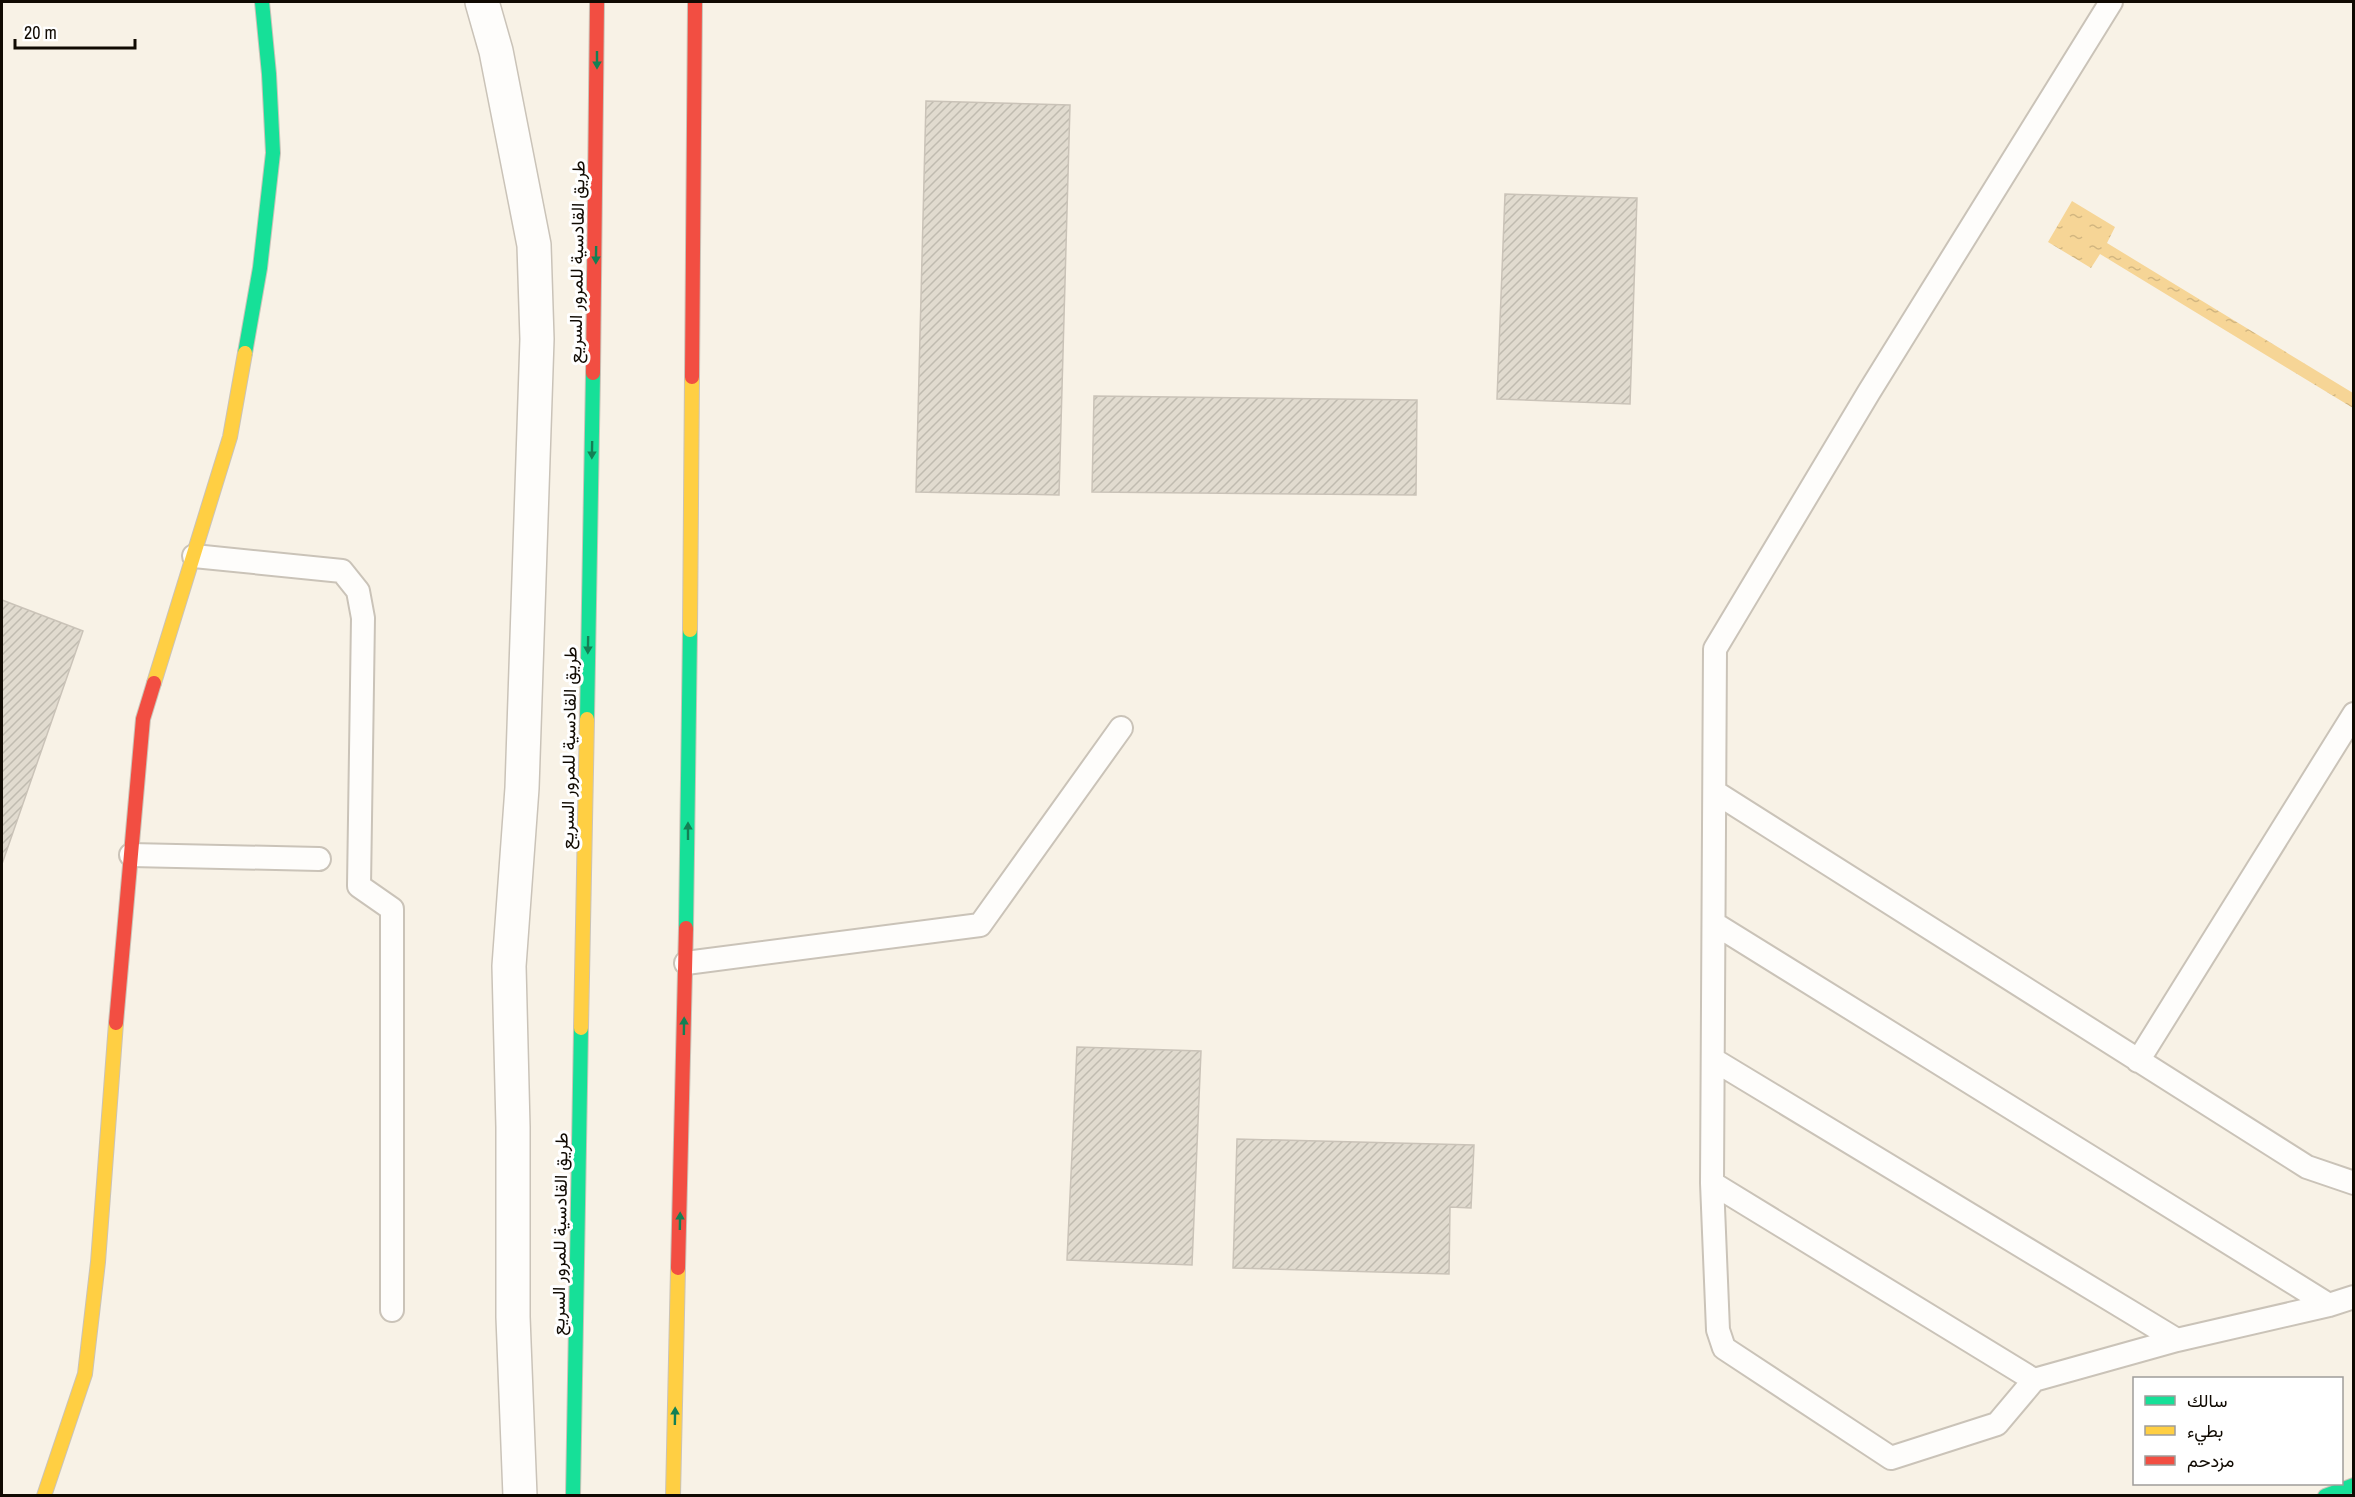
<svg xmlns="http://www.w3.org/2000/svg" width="2355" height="1497" font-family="'Archivo Narrow',Vazirmatn,sans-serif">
<defs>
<pattern id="water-ripples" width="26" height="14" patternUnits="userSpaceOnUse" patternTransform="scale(1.5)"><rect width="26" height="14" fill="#f6d596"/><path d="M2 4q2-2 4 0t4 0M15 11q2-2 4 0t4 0" fill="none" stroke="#d2b680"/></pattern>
<pattern id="building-hatch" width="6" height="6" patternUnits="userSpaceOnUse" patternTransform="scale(1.5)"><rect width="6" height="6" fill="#e1dbcf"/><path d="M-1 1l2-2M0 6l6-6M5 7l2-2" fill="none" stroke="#c0bbb0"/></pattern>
</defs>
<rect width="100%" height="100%" fill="#f8f2e6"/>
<path fill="url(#water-ripples)" d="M2072,201L2115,227L2107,243L2353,393V408L2100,254L2091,268L2048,242Z"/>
<path fill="url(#building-hatch)" stroke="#cac3b8" stroke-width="1.5" d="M926,101L1070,105L1059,495L916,492Z
M1505,194L1637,198L1630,404L1497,399Z
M1094,396L1417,400L1416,495L1092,492Z
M2,600L83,631L2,864Z
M1077,1047L1201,1051L1192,1265L1067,1260Z
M1237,1139L1474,1145L1471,1208L1450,1207L1449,1274L1233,1268Z"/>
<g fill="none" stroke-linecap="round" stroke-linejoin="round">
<defs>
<path id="lane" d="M194,556L342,571L358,591L363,618L359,886L392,909V1310
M1715,792L2307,1167L2354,1183
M131,855L319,859
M1715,924L2329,1305
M686,963L980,925L1121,728
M1714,1060L2177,1340
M2138,1061L2354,714
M1712,1183L2034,1380L2177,1340L2329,1305L2354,1297
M2034,1380L1997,1424L1891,1458L1724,1348L1718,1330L1712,1183L1715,649L1869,392L2111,2"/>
<path id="street" d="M482,2L496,51L534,245L537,339L522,788L509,966L513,1127V1317L520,1496"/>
<path id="fast" d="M245,353L260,268L273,153L269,74L262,2
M587,719L593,373
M686,928L690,630
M573,1496L581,1028
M2325,1496L2354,1485"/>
<path id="slow" d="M690,630L692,377
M154,683L230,437L245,353
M581,1028L587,719
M44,1496L85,1374L98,1262L116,1023
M673,1496L678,1268"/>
<path id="jam" d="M593,373L597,2
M692,377L695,2
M116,1023L143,719L154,683
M678,1268L686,928"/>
</defs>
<use href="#lane" stroke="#cac3b8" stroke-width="26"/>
<use href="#street" stroke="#cac3b8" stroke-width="36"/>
<use href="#fast" stroke="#cac3b8" stroke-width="16"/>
<use href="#slow" stroke="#cac3b8" stroke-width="16"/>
<use href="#jam" stroke="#cac3b8" stroke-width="16"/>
<use href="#lane" stroke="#fefdfb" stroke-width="22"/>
<use href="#street" stroke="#fefdfb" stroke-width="33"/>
<use href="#fast" stroke="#16e098" stroke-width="14"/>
<use href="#slow" stroke="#ffcf43" stroke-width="14"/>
<use href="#jam" stroke="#f24e42" stroke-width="14"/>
</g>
<defs><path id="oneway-solid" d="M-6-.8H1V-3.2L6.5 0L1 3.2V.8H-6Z" transform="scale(1.5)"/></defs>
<g fill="#138054">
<use href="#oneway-solid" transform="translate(597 60) rotate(90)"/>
<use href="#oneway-solid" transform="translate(596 255) rotate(91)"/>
<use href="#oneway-solid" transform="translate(592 450) rotate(91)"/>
<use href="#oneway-solid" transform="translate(588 645) rotate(91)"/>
<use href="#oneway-solid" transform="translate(688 831) rotate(-90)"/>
<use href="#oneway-solid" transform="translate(684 1026) rotate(-89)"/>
<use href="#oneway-solid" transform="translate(680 1221) rotate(-89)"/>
<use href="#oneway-solid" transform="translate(675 1416) rotate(-89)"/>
</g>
<g text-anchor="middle" stroke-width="6" stroke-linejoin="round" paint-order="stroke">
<g font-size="18" fill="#100a02" stroke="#fff">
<text transform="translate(577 262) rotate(-89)" y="6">طريق القادسية للمرور السريع</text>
<text transform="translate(569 748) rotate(-89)" y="6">طريق القادسية للمرور السريع</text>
<text transform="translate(560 1234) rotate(-89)" y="6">طريق القادسية للمرور السريع</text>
</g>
</g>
<rect width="2355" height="1497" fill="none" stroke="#100a02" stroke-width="6"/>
<rect x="2133" y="1377" width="210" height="108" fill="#ffffff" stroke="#9f9d9a" stroke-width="1.5"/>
<rect x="2145" y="1396" width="30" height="9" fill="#16e098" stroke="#9f9d9a" stroke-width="1.5"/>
<text x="2187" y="1407" font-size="18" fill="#100a02">سالك</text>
<rect x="2145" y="1426" width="30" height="9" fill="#ffcf43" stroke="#9f9d9a" stroke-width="1.5"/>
<text x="2187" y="1437" font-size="18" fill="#100a02">بطيء</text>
<rect x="2145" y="1456" width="30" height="9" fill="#f24e42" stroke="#9f9d9a" stroke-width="1.5"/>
<text x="2187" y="1467" font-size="18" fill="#100a02">مزدحم</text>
<path d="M15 39v9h120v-9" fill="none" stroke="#100a02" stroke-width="3"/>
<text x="24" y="39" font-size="18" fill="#100a02" stroke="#ffffff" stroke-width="4.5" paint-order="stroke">20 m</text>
</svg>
